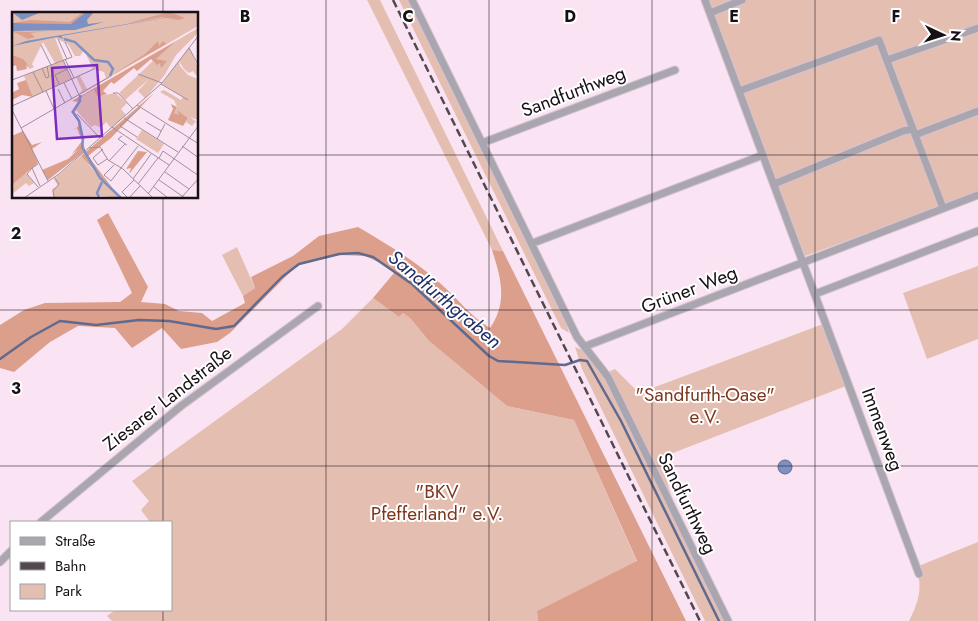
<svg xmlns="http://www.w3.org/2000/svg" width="978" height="621" font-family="Jost,sans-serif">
<rect width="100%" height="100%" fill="#fae4f4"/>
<path fill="#e5beb2" d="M367,0H380L503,251L492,250Z
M399,0H408L565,320L569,333L561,328Z
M708,0H978V193L805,256Z
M237,247L255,288L243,296L222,255Z
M978,266V339L927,359L903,293Z
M373,298L399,317L403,313L411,319L428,340L507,406L574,420L637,562L537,611L538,621H112L107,616L115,610H171V522H150L141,510L149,501L132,481L342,329Z
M823,324L846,386L660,458L672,498L608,372L615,369L639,393Z
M575,347L585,351L604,375L725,621H705L582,369Z
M978,542V621H909C919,601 923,588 916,567Z"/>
<path fill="#db9f8c" d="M108,213L148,287L141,302L165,304L179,311L202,313L212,321L245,303L243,296L255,288L251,277L293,256L319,236L358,227C387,244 416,261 441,284C458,299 470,316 490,328C508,302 501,278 492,250L503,251L686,621H538L537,611L637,561L574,420L507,406L428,340L411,319L403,313L399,317L373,298L394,273L383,264L365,256L340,255L297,265L230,333L217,342L181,349L162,328L132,348L115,328L78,326L50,342L14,372L0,368V325L24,310L45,303L120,302L132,293L97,220Z"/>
<path fill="#7f91c2" stroke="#606a8e" d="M778 467a7 7 0 1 1 14 0a7 7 0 1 1-14 0Z"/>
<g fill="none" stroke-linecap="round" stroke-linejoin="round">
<path stroke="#606a8e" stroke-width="2.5" d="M0,359L31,337L60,321L96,325L139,320L169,321L216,329L234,326L282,277L299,264L339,254L358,253L373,257L412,284L489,356L498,361L565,365L580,360L587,361L621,421L719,621"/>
<defs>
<path id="street" d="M412,0L577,337L608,377L728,621
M705,0L919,574
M710,13L742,0
M887,60L978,28
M739,91L879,40L943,208
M915,135L978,111
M482,143L675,70
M774,184L903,131L913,129
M533,243L763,155
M815,294L978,231
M586,346L978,195
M41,522L181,406L318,306
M0,562L11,551"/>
</defs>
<use href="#street" stroke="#d6c2d0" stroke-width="9"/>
<use href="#street" stroke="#aaa6b0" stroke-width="7"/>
<path stroke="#534850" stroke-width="2.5" stroke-dasharray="8 4" stroke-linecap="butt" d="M393,0L700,621"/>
</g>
<path fill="none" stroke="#171015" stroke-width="1" stroke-opacity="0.55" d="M163,0V14M326,0V621M489,0V621M652,0V621M815,0V621M0,155H14M198,155H978M163,198V522M0,310H978M0,466H978M163,610V621"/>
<g text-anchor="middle" stroke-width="4" stroke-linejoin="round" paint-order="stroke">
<g font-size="19" fill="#171015" stroke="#fff">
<text transform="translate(573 91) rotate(-21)" y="7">Sandfurthweg</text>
<text transform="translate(689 289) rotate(-21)" y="7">Grüner Weg</text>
<text transform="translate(167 398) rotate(-38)" y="7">Ziesarer Landstraße</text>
<text transform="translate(883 429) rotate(70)" y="7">Immenweg</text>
<text transform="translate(688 503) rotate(64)" y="7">Sandfurthweg</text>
</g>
<g font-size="19" fill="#7e361d" stroke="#fff">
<text x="705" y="401">"Sandfurth-Oase"<tspan x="705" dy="22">e.V.</tspan></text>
<text x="437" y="498">"BKV<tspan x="437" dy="22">Pfefferland" e.V.</tspan></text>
</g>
<g font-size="20" font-style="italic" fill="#20306c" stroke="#fff">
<text transform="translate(445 299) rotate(40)" y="7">Sandfurthgraben</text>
</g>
</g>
<g transform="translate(12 12)">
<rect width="186" height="186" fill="#fae4f4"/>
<path d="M0,0H186V14L67,83L70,78L64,65L68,64L75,77L94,66L92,60L81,57L72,38L68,44H63L56,32L43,26L59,67L21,85L12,64L43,51L31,30L20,52L22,55L18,57L5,46L0,48ZM186,16L185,22L164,43L152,64L133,86L126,79L137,67L113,88L107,81L141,49L145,52L153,49L143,47L164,29ZM177,35L186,55V66L181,59L177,61L172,57L167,49L168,54L176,63L186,67V108L178,105L186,111L183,110L180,114L174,110L176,106L166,99L167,104L162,101L165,95L162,88L148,80L152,78L169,88L171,85L150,72ZM82,78L89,84L103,81L115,91L109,97L114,103L99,116L94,110L89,116L83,113L79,115L64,98L72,83ZM130,118L152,132L146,141L124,127ZM69,144L89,167L108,186L89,184L42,186L40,177L46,174L42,167ZM14,161L22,171L17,174L14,171L0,182V173Z" fill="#e5beb2"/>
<path d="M71,0H74L59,12L0,11L19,8L58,10ZM157,0L173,6L166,8L150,5L113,12ZM0,19L15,20L36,19L18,21L23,25L16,27ZM146,29L147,34L151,29L154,32L100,63L133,42ZM164,29L144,47L155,49L149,56L148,51L145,53L139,47L125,59L122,56L102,72L99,70L91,79L95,82L86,85L82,78L72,83L61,99L68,109L73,139L36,168L30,158L56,147L67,137L60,142L70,129L65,116L60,118L66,115L67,110L59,100L66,90L60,89ZM0,43L11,47L18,55L14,52L15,57L5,59L4,53L0,55ZM14,68L21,85L10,83L0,88V81L7,77L5,71ZM142,81L99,126L76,144L108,186L69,144ZM159,92L165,95L162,101L167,103L165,98L176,106L171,114L156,108L161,97ZM11,119L20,133L30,130L20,137L26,151L0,173V124ZM126,139L135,140L117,162L119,156L114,157Z" fill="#db9f8c"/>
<path d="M0,0H27V1L10,8ZM74,0H82L75,8L76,12L92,10L63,18L0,19V11L59,12ZM186,0L49,24L52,27L45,25L0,34L14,29Z" fill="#7f91c2"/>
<path fill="none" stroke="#7f91c2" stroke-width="2.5" d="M52,27L63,30L82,48L96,50L101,57L98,64M68,83V89L61,100L67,109L71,127L70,135L88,166L109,186M87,185L85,181L90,170"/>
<path fill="none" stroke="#9f8f9b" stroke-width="1" d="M46,27L55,47M29,33L39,53M177,36L187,54M53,47L62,66M51,48L67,83M30,56L34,66L37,65L35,54M21,60L31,80M126,62L150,71M0,68L60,45L53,30M52,71L60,87M47,72L43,63L55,57M149,72L176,88M46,77L53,91M34,79L42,97M101,81H106L121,97M125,93L187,132M0,94L82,57M0,98L36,169M65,102L88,126M112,106L166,140M134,110L149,119M100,115L157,153M9,116L99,64M110,124L106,127L115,133M125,125L108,114L128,96M145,127L153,112M170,134L187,146M77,136L88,135L96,148L111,157L141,186M91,137L81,146L86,153L95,147M147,146L151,139L187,164M97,149L113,132M26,152L20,156L28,174M102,153L92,163L99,169L126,134M20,156L15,162L26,175M153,160L177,177M121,167L139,142M147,168L173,186M126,172L146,146M142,175L156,186M136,182L187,113M12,186L47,162L150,71L187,23M42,186L41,179L47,172L42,165M116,186L110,180L122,168M117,186L128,174M169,186L187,166"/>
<path fill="#7b2cbf" fill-opacity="0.15" stroke="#7b2cbf" stroke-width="2.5" d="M85,53L90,124L45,127L40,56Z"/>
<rect width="186" height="186" fill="none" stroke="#171015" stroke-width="2.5"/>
</g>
<g font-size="16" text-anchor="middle" font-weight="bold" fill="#171015" stroke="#fff" stroke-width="4" stroke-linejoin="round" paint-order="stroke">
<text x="245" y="22">B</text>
<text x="408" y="22">C</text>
<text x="570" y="22">D</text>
<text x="734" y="22">E</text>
<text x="896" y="22">F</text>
<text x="16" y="239">2</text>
<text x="16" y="394">3</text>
</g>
<rect x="10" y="521" width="162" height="90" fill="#ffffff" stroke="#a29fa1"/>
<rect x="20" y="537" width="25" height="8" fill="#aaa6b0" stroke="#a29fa1"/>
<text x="55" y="546" font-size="15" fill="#171015">Straße</text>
<rect x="20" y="562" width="25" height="8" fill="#534850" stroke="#a29fa1"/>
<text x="55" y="571" font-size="15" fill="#171015">Bahn</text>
<rect x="20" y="584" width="25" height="15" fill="#e5beb2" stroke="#a29fa1"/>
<text x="55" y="596" font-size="15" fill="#171015">Park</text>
<g transform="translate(943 35) rotate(94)" stroke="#ffffff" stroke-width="4" paint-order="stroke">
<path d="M0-4L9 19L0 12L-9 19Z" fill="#171015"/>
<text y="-8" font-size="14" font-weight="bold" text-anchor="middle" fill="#171015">N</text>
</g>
</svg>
